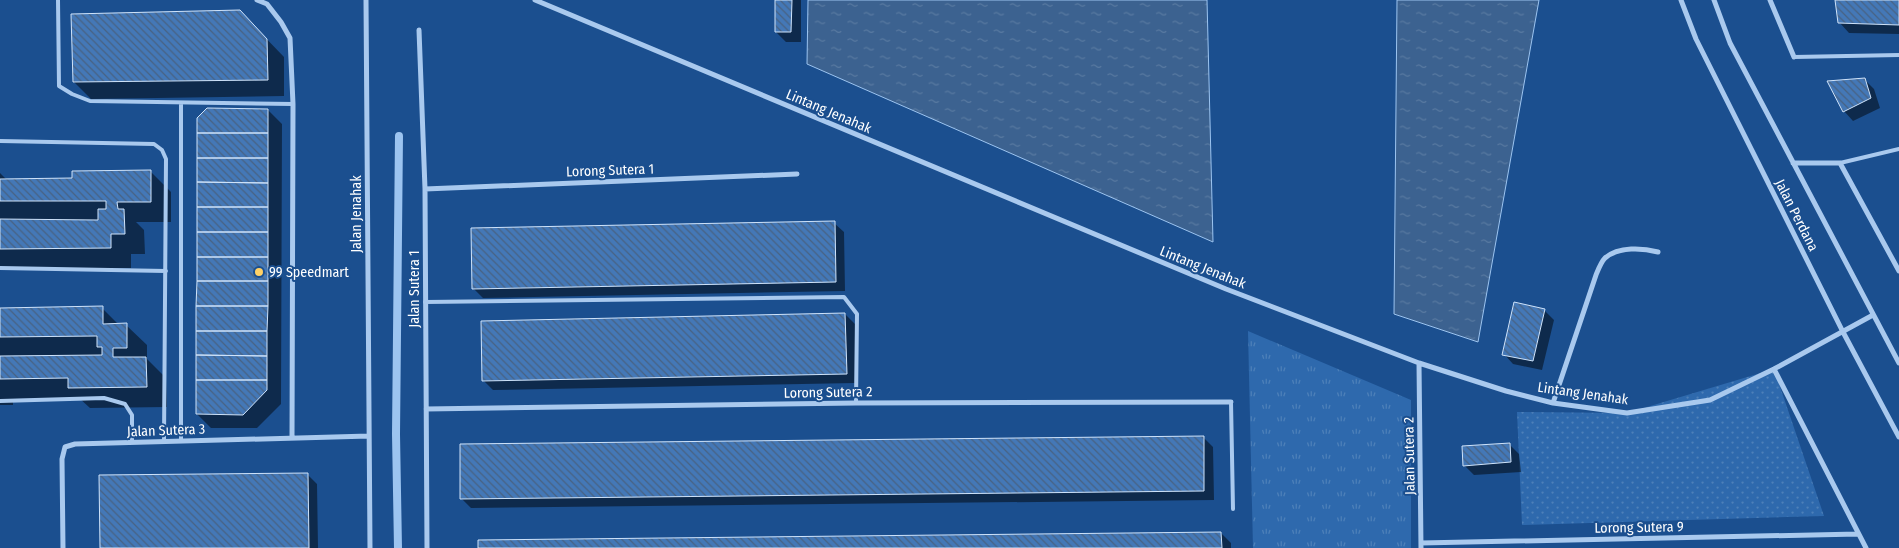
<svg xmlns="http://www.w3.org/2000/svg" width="1899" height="548" font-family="'Fira Sans Condensed',sans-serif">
<defs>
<pattern id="grass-tufts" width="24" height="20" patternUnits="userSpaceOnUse" patternTransform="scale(1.25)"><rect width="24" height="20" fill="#2e69ad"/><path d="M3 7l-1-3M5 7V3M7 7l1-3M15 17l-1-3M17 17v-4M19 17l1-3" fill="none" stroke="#4d80b9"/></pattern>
<pattern id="park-dots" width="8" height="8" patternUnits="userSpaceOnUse" patternTransform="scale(1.25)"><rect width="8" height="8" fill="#2e69ad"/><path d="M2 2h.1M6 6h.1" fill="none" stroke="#4d80b9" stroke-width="1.8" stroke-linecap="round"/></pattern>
<pattern id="water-ripples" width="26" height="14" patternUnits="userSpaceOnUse" patternTransform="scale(1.25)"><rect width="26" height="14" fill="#3c6290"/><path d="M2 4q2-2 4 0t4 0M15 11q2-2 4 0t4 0" fill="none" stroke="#597aa1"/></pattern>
<pattern id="building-back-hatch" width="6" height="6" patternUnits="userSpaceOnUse" patternTransform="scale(1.25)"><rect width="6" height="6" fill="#4478b7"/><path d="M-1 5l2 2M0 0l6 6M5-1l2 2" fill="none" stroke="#486282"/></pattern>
</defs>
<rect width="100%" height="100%" fill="#1b4f8f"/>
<path fill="url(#grass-tufts)" d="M1248,331L1411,400V548H1253Z"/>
<path fill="url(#park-dots)" d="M1774,369L1824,516L1522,525L1517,412L1627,413Z"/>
<path fill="url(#water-ripples)" stroke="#9cc4f0" d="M808,0H1207L1213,242L807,64Z
M1397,0H1539L1478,342L1394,314Z"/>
<path fill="#0007" d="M776,0H801V42H786L776,32Z
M1836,0H1899V34L1849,33L1840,23Z
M257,29L284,57V96L91,99L74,82Z
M1864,79L1874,89L1880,108L1853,121L1844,111Z
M268,110L282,124L281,404L257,428H211L197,414Z
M150,171L171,192V222H136L144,230L145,254H131V268L0,269V173L7,180L74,179Z
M834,223L844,232L845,291L483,298L473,288Z
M102,308L119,325H126L147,345V359L166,378L167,407L90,408L79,398L13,399V405H0V309Z
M1544,310L1554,320L1542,370L1513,364L1504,354Z
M845,314L855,324L856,383L493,390L484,381Z
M1203,437L1213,447L1214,500L471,508L461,498Z
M1510,445L1519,454L1521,472L1474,475L1464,465Z
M307,474L317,484L318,548H101Z
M1221,533L1231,543V548H479Z"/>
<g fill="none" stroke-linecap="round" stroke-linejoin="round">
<path stroke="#9cc4f0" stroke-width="8" d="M398,548L396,434L399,136"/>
</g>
<path fill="url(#building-back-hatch)" stroke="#cfe3fa" d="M775,0H792L791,32H775Z
M1835,0H1899V25L1838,23Z
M240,10L267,39L268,80L73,82L71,14Z
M1865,78L1871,98L1843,112L1827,81Z
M207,108L268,109V133H197V118Z
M197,133H268V158H197Z
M197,158H268V183L197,182Z
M151,170V202H117L118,209H124L125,234H111V248L0,249V219L98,220V209H106V201H0V179L72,178V171Z
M197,182L268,183V207H197Z
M197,207H268V232H197Z
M835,221L836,282L472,289L471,228Z
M197,232H268V257H197Z
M197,257H268V281H197Z
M197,281H268V306H196Z
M1514,302L1545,309L1533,361L1502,355Z
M103,306V324L127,323V348H113V357H146L147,387L68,388V378L0,379V356L102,355V347H97V336L0,337V308Z
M196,306H268L267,331H196Z
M845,313L847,374L482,381L481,321Z
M196,331H267V356L196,355Z
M196,355L267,356V380H196Z
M196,380H267V390L243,415L196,414Z
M1204,436V491L460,499V444Z
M1510,443L1511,462L1463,466L1462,446Z
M308,473L309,548H100L99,475Z
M1221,532L1222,548H478V540Z"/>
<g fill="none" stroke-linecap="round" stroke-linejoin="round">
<path stroke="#a9c9ee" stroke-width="4" d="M58,0L59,86L72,94L90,101L293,104
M1794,57L1899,55
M181,103V441
M0,141L154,144L162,150L166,159L164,441
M1840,163L1899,149
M0,268L166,271
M425,302L844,297L857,314L856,403
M0,401L104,398L125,404L132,415V442
M1231,402L1233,509"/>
<path stroke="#a9c9ee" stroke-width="5" d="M257,0L267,4L281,22L290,38L293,104L292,437
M366,0L370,548
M535,0L1226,289L1419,363L1506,391L1553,403L1627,413L1710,400L1774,369L1873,315
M1681,0L1696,39L1843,332L1899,437
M1714,0L1730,43L1899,363
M1770,0L1794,57
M419,30L425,189L427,548
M1793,163H1840L1899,271
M425,189L797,174
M1419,363L1421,548
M1774,369L1866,548
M1553,403L1596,275C1598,270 1601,262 1605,258C1619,246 1643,248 1658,252
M426,409L856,403L1231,402
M1421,543L1858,534
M63,548L62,459L65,447L75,444L369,436"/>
</g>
<circle fill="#ffd166" stroke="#1b4f8f" stroke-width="2" cx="259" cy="272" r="5"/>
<g text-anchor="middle" stroke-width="4" stroke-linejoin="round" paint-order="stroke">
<g font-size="14" fill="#fff" stroke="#1b4f8f">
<text transform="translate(829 111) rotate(23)" y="5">Lintang Jenahak</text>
<text transform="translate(610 170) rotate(-2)" y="5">Lorong Sutera 1</text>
<text transform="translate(356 214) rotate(-90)" y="5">Jalan Jenahak</text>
<text transform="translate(1797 215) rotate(63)" y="5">Jalan Perdana</text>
<text transform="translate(1203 267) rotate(22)" y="5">Lintang Jenahak</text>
<text transform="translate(414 289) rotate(-90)" y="5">Jalan Sutera 1</text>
<text transform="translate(828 392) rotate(-1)" y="5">Lorong Sutera 2</text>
<text transform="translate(1583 393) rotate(8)" y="5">Lintang Jenahak</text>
<text transform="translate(166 430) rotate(-2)" y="5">Jalan Sutera 3</text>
<text transform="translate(1409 456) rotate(-91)" y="5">Jalan Sutera 2</text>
<text transform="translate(1639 527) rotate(-1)" y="5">Lorong Sutera 9</text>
</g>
<g font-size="14" fill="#fff" stroke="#1b4f8f" text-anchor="start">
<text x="269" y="277">99 Speedmart</text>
</g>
</g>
</svg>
